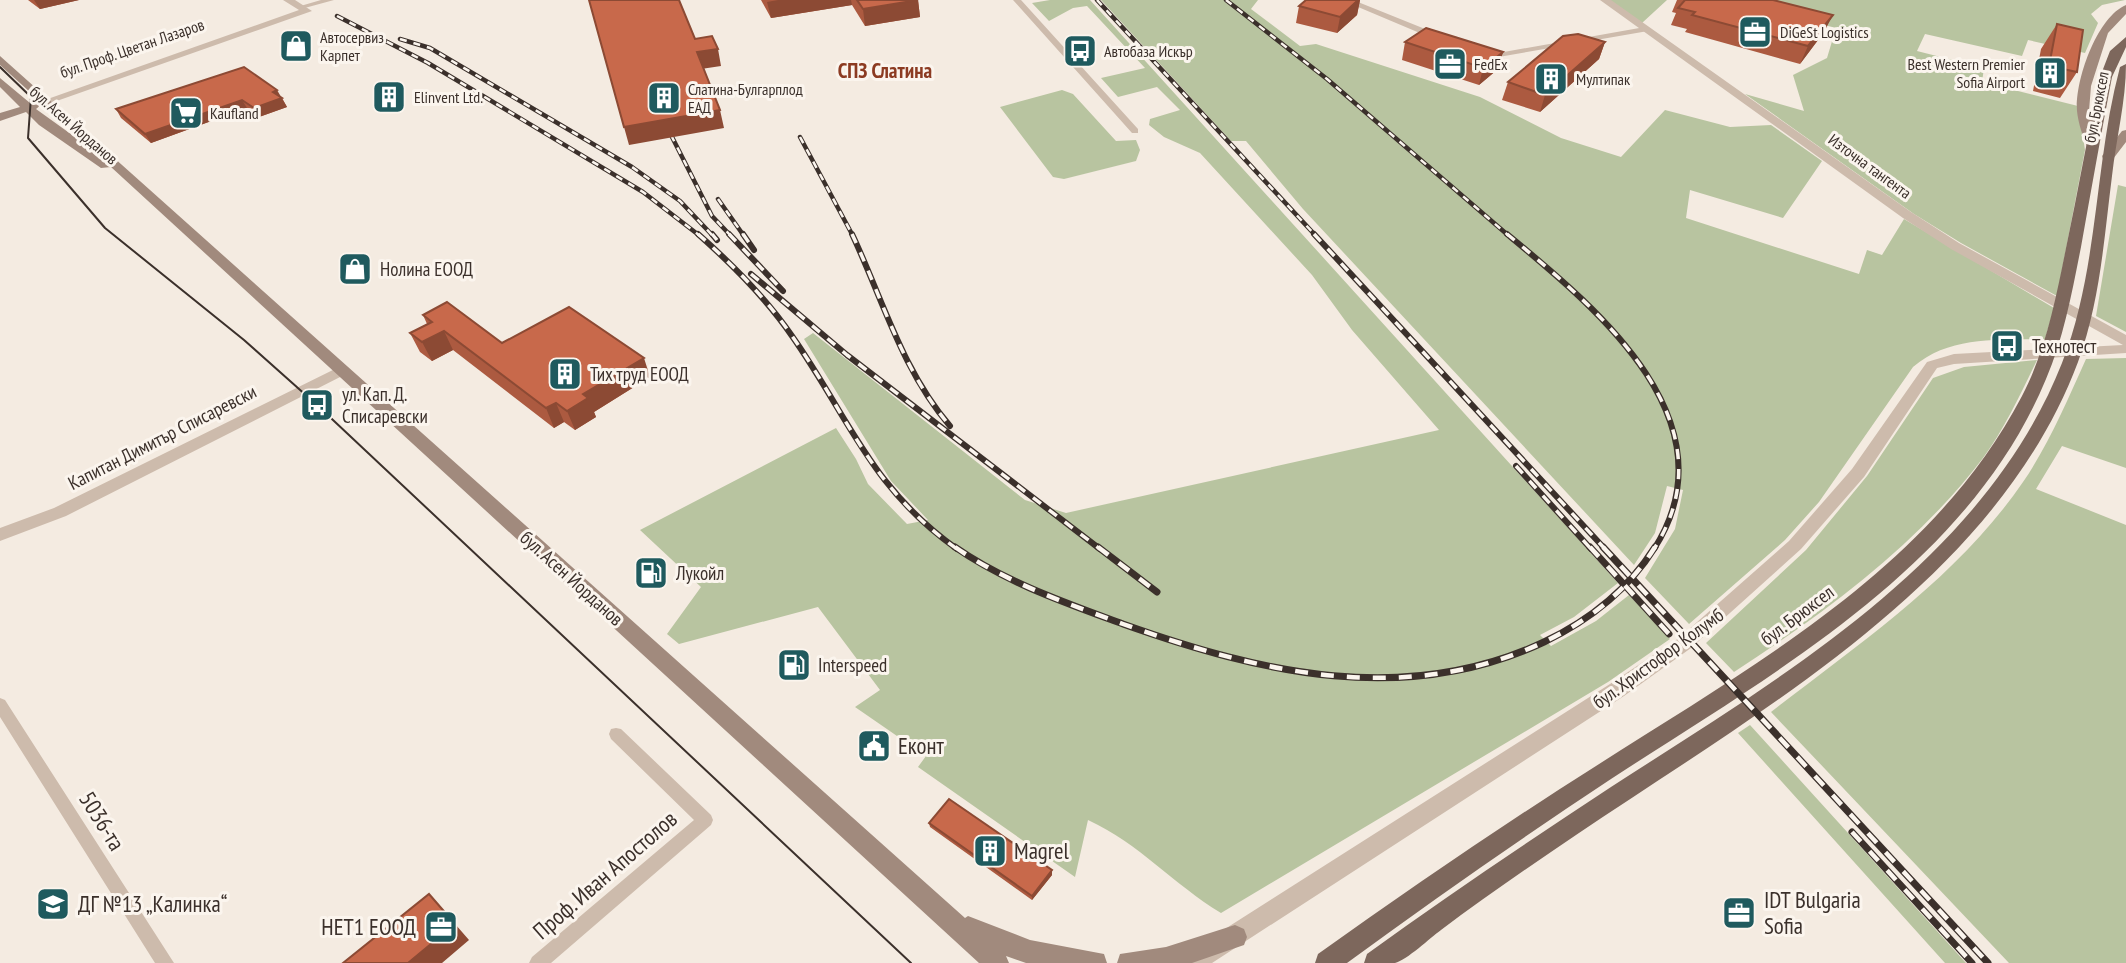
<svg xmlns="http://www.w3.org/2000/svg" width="2126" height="963" font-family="'PT Sans Narrow',sans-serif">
<rect width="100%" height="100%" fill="#f4ebe1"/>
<path fill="#b8c4a0" d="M1050,0H1090L1618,583L1574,617L1540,635L1551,646L1596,621L1629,595L1670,639L1608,682L1221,913C1173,884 1140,844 1088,820L1075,877L918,767L926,756L855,707L880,690L818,607L679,644L667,634L701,587L640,530L836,428L856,459L868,484L907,524L928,520L891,481L804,339L813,333L1025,500L1066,513L1439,430L1352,330L1312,275L1200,153L1164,137L1149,125L1150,119L1180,110L1157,87L1118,97L1101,78L1145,68L1087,6L1073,8L1049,21L1032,3Z
M1101,0H1258L1251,9L1300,46L1316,44L1480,97L1561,138L1621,157L1665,110L1730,127L1771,125L1822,161L1783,218L1690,190L1686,218L1859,274L1867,250L1882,255L1904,219L2054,308L2045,339C1999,340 1950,335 1913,367L1819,502L1785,540L1689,624L1645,578L1675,529L1683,490L1667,486L1655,533L1634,565L1303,209L1246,141H1231Z
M1609,0H1667L1642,23Z
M1730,0H2125L2102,5L2091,14L2098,23L2085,53L2028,40L2022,56L1925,34L1917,51L1984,68L1982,82L2078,106L2085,150L2057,296L1961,243L1914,214L1745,94L1804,111L1793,75L1827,58L1836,28Z
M1062,90L1073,94L1116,141L1136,140L1140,150L1136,161L1064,179L1053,177L1000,107Z
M2118,185L2126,187V332L2096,316Z
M2126,358V468L2062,446L2036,489L2126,525V963H2009L1771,712C1860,643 1958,577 2023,482C2049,444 2067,401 2086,359Z
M2037,360C2021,393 2005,428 1983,458C1916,546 1826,612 1734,672L1706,643L1806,550L1867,476L1933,378L1964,367Z
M1750,725L1966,963H1945L1738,733Z"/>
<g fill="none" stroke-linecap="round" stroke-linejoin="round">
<path fill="#cdbbac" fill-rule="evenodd" d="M321,0H334L301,9L297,7Z
M1013,0H1021L1138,129V133H1132Z
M1353,0L1440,35L1441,37L1434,39L1351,4L1350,2Z
M1645,27H1648V31L1487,59L1483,57L1487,55Z
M0,698L5,700L174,963H155L0,717Z
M616,728L621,729L711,815L713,820L711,825L551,963H529L532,957L694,820L611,739L609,734L611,729Z"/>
<path fill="#cdbbac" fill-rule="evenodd" d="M283,0H295L312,11L51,103L42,101L299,10Z
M1600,0H1611L1911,212L1959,243L2126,335V353L1954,364L1937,368L1864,477L1801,549L1691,648L1624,696L1212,963H1181L1184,955L1610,684L1679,638L1789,541L1852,469L1927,362L1954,354L2123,345L1951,249L1903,218Z
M341,366L348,371L346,374L66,516L0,541V528L54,508Z"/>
<path fill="#a18a7d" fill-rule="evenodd" d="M2126,5V14L2108,33L2091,86L2089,111L2098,145L2088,148C2083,138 2078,122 2077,111C2075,80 2097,17 2126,5Z
M0,56L965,918L968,916L1030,940L1104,954L1107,963H1026L1006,956L1009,963H979L111,167L101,168L39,125L26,112L0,121V113L20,107L0,87V78L30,103L41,102L0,65ZM42,104L93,150L36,109Z
M2126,130V142L2113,159H2103L2102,156L2122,131Z
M1235,925L1244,929L1247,937L1244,945L1192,963H1117L1120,954L1166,947Z"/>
<path fill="#7d675c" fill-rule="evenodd" d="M2126,37V47L2112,77C2101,134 2091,191 2081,247C2072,292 2064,337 2046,379C1968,567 1773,673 1611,779C1522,838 1434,899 1347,963H1315L1318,954C1409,889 1501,826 1596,766C1753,665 1932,568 2022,396C2046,350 2056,298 2066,248C2078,191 2088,134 2100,77L2110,51Z
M2126,64C2126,101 2116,139 2112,176C2104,239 2100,302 2078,362C1996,581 1759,711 1576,835C1530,866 1485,897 1441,930C1430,938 1407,960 1395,963C1386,963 1373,963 1364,963L1367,954C1447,896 1529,841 1611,787C1781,677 1984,561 2062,363C2099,269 2094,164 2120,67Z"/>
<path stroke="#3b302b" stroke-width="2" d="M0,67L31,97L28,138L105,228L244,340L317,405L911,963"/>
<defs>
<path id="rail-far2" d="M1097,0L1316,236
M1226,0L1327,79L1509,236
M337,16L428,63L643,192L700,236
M400,39L430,48L632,167L680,201L713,236
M671,135L712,216L731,236
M800,137L853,236
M718,199L744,236"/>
<path id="rail-far1" d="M698,234C733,265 766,298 792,336C850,419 870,487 957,549
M712,234L717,240
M729,234L783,291
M743,234L754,250
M852,234C883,300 902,370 950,426
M1314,234L1605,549
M1507,234C1595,307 1736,421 1654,549
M751,274L847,355L1100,549
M1516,466L1591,549"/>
<path id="rail" d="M955,547C1005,582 1066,603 1123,624C1261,673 1406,707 1544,642C1590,620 1628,590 1655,547
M1098,547L1157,592
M1590,547L1669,634
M1603,547L1988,963
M1852,832L1972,963"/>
</defs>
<use href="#rail-far2" stroke="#3b302b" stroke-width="4.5"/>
<use href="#rail-far1" stroke="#3b302b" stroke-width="6"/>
<use href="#rail" stroke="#3b302b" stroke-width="7"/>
<use href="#rail-far2" stroke="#fbf5ee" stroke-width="2.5" stroke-dasharray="7" stroke-linecap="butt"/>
<use href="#rail-far1" stroke="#fbf5ee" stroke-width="3.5" stroke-dasharray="10" stroke-linecap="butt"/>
<use href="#rail" stroke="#fbf5ee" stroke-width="4.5" stroke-dasharray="13" stroke-linecap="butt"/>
</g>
<path fill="#ac5a40" d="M28,0H79L40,9Z
M761,0H918L920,17L865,26L852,5L771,18Z
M1306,0H1360L1357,15L1337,33L1296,23L1299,6Z
M1677,0H1773L1824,32L1800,64L1685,32L1687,29L1671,25L1676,13L1672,12Z
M2057,24L2077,72L2060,98L2033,91L2041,49Z
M1405,42L1503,52L1498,69L1479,85L1402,60Z
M1605,42L1599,59L1540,112L1502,100L1508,82Z
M280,96L282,98L287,107L259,117L247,108L151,143L121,118L116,109Z
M423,315L502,343L650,377L594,412L596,417L575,430L564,422L554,428L453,350L432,361L420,352L410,333L427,324Z
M929,823L1052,870V875L1032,900L930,827Z"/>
<path fill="#8c4a34" d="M34,0H79L40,9Z
M778,0H851L852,5L771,18L767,2Z
M918,0L920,17L865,26L863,9Z
M1358,0H1360L1357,15L1337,33L1340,17Z
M1833,15L1824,32L1800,64L1808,46Z
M1605,42L1599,59L1540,112L1545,95Z
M718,49L721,66L701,69L697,52Z
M1503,52L1498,69L1479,85L1483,68Z
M277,90L287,107L259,117L254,108L273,92Z
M242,100L247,108L151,143L145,134Z
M720,110L724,128L629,145L624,127Z
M444,331L453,350L432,361L422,342Z
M644,358L650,377L594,412L596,417L575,430L567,411L583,394Z
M556,403L564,422L554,428L546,408Z
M1052,870V875L1032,900V896Z
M429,894L469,940L442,963H408Z"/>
<path fill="#c8694b" stroke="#8c4a34" stroke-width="2" d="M589,0H679L695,39L712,36L718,49L697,52L720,110L624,127Z
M857,0H918L863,9Z
M1306,0H1358L1340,17L1299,6Z
M1685,0H1773L1833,15L1808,46L1692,15L1695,12L1678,8Z
M2057,24L2083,30L2077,72L2049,66Z
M1426,28L1503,52L1483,68L1405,42Z
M1578,34L1605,42L1545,95L1508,82L1563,36Z
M244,67L277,90L273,92L282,98L254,108L242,100L145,134L116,109Z
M447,302L502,343L569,307L644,358L583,394L588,398L567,411L556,403L546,408L444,331L422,342L410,333L432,322L423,315Z
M949,799L1052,870L1032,896L929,823Z
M429,894L455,924L408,963H343Z"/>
<defs>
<symbol id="office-square" viewBox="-11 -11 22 22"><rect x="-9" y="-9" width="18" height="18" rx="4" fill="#1f5a5e" stroke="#fbf5ee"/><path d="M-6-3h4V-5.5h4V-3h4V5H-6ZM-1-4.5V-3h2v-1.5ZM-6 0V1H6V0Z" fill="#fff"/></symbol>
<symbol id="shop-square" viewBox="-11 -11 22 22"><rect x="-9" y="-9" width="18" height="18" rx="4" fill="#1f5a5e" stroke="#fbf5ee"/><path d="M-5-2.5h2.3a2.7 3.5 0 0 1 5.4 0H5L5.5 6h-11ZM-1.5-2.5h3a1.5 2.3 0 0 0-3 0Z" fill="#fff"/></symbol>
<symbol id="bus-square" viewBox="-11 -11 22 22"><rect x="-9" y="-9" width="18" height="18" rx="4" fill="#1f5a5e" stroke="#fbf5ee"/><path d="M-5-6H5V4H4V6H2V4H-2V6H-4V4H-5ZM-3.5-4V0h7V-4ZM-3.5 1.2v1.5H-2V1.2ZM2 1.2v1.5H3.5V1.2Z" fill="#fff"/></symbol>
<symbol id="building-square" viewBox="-11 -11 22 22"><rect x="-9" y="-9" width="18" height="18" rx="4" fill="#1f5a5e" stroke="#fbf5ee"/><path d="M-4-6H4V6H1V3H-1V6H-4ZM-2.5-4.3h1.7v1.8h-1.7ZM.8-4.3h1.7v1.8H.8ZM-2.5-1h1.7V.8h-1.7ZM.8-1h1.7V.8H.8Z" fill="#fff"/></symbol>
<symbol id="supermarket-square" viewBox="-11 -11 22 22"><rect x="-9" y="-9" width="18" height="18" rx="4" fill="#1f5a5e" stroke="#fbf5ee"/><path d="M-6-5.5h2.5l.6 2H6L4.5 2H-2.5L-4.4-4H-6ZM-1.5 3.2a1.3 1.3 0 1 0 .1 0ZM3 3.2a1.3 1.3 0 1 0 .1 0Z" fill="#fff"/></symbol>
<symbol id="fuel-square" viewBox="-11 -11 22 22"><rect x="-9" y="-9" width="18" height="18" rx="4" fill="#1f5a5e" stroke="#fbf5ee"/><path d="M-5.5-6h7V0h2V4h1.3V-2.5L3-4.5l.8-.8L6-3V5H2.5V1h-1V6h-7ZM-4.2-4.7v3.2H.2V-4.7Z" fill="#fff"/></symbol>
<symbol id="civic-square" viewBox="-11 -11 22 22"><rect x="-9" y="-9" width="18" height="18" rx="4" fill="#1f5a5e" stroke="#fbf5ee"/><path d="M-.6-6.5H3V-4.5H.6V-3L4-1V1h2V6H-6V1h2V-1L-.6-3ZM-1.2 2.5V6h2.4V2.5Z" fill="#fff"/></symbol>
<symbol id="school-square" viewBox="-11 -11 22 22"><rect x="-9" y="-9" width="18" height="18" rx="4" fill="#1f5a5e" stroke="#fbf5ee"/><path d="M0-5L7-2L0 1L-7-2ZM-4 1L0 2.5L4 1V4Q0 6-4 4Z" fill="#fff"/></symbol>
</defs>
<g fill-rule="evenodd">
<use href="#office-square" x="1736" y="13" width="38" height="38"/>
<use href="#shop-square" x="277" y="27" width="38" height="38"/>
<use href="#bus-square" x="1061" y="32" width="38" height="38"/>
<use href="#office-square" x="1431" y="45" width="38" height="38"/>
<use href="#building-square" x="2031" y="54" width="38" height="38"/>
<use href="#building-square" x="1532" y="60" width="38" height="38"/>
<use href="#building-square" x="370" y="78" width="38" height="38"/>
<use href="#building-square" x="645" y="79" width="38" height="38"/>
<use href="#supermarket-square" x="167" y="94" width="38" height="38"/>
<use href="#shop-square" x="336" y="250" width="38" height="38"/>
<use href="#bus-square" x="1988" y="327" width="38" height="38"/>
<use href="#building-square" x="546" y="355" width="38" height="38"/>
<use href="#bus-square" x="298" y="386" width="38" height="38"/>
<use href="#fuel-square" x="632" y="554" width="38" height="38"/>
<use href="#fuel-square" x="775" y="646" width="38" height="38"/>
<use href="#civic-square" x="855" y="727" width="38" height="38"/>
<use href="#building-square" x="971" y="832" width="38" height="38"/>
<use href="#school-square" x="34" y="885" width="38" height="38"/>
<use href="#office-square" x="1720" y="894" width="38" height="38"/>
<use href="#office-square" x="422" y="908" width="38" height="38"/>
</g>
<g text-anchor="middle" stroke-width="6" stroke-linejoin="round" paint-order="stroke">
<g font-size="16" fill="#3b302b" stroke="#fbf5ee" text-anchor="start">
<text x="1780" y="38">DiGeSt Logistics</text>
<text x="320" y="43">Автосервиз<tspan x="320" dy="18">Карпет</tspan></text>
<text x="1104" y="57">Автобаза Искър</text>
<text x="1474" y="70">FedEx</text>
<text x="2025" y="70" text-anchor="end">Best Western Premier<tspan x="2025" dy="18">Sofia Airport</tspan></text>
<text x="1576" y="85">Мултипак</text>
<text x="688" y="95">Слатина-Булгарплод<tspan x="688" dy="18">ЕАД</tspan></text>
<text x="414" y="103">Elinvent Ltd.</text>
<text x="210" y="119">Kaufland</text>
</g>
<g font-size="16" fill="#3b302b" stroke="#fbf5ee">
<text transform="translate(132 48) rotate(-19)" y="6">бул. Проф. Цветан Лазаров</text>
<text transform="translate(2096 107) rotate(-79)" y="6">бул. Брюксел</text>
<text transform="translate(74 125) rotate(41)" y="6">бул. Асен Йорданов</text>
<text transform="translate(1870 166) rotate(36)" y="6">Източна тангента</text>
</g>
<g font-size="19" fill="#3b302b" stroke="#fbf5ee" text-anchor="start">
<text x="380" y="276">Нолина ЕООД</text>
<text x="2032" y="353">Технотест</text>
<text x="590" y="381">Тих труд ЕООД</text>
<text x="342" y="401">ул. Кап. Д.<tspan x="342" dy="22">Списаревски</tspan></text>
<text x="676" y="580">Лукойл</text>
<text x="818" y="672">Interspeed</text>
</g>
<g font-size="19" fill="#3b302b" stroke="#fbf5ee">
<text transform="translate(162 437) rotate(-27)" y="7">Капитан Димитър Списаревски</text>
<text transform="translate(572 578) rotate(42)" y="7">бул. Асен Йорданов</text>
<text transform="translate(1797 615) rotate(-37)" y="7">бул. Брюксел</text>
<text transform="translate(1658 658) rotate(-36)" y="7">бул. Христофор Колумб</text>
</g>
<g font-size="21" font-weight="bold" fill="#8c3b22" stroke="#fbf5ee">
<text x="885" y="78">СПЗ Слатина</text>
</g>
<g font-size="23" fill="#3b302b" stroke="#fbf5ee" text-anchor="start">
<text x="898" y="754">Еконт</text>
<text x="1014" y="859">Magrel</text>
<text x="1764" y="908">IDT Bulgaria<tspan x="1764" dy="26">Sofia</tspan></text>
<text x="78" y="912">ДГ №13 „Калинка“</text>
<text x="416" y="935" text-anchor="end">НЕТ1 ЕООД</text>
</g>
<g font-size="23" fill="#3b302b" stroke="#fbf5ee">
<text transform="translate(102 821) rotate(58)" y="8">5036-та</text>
<text transform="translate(605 875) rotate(-41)" y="8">Проф. Иван Апостолов</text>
</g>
</g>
</svg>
